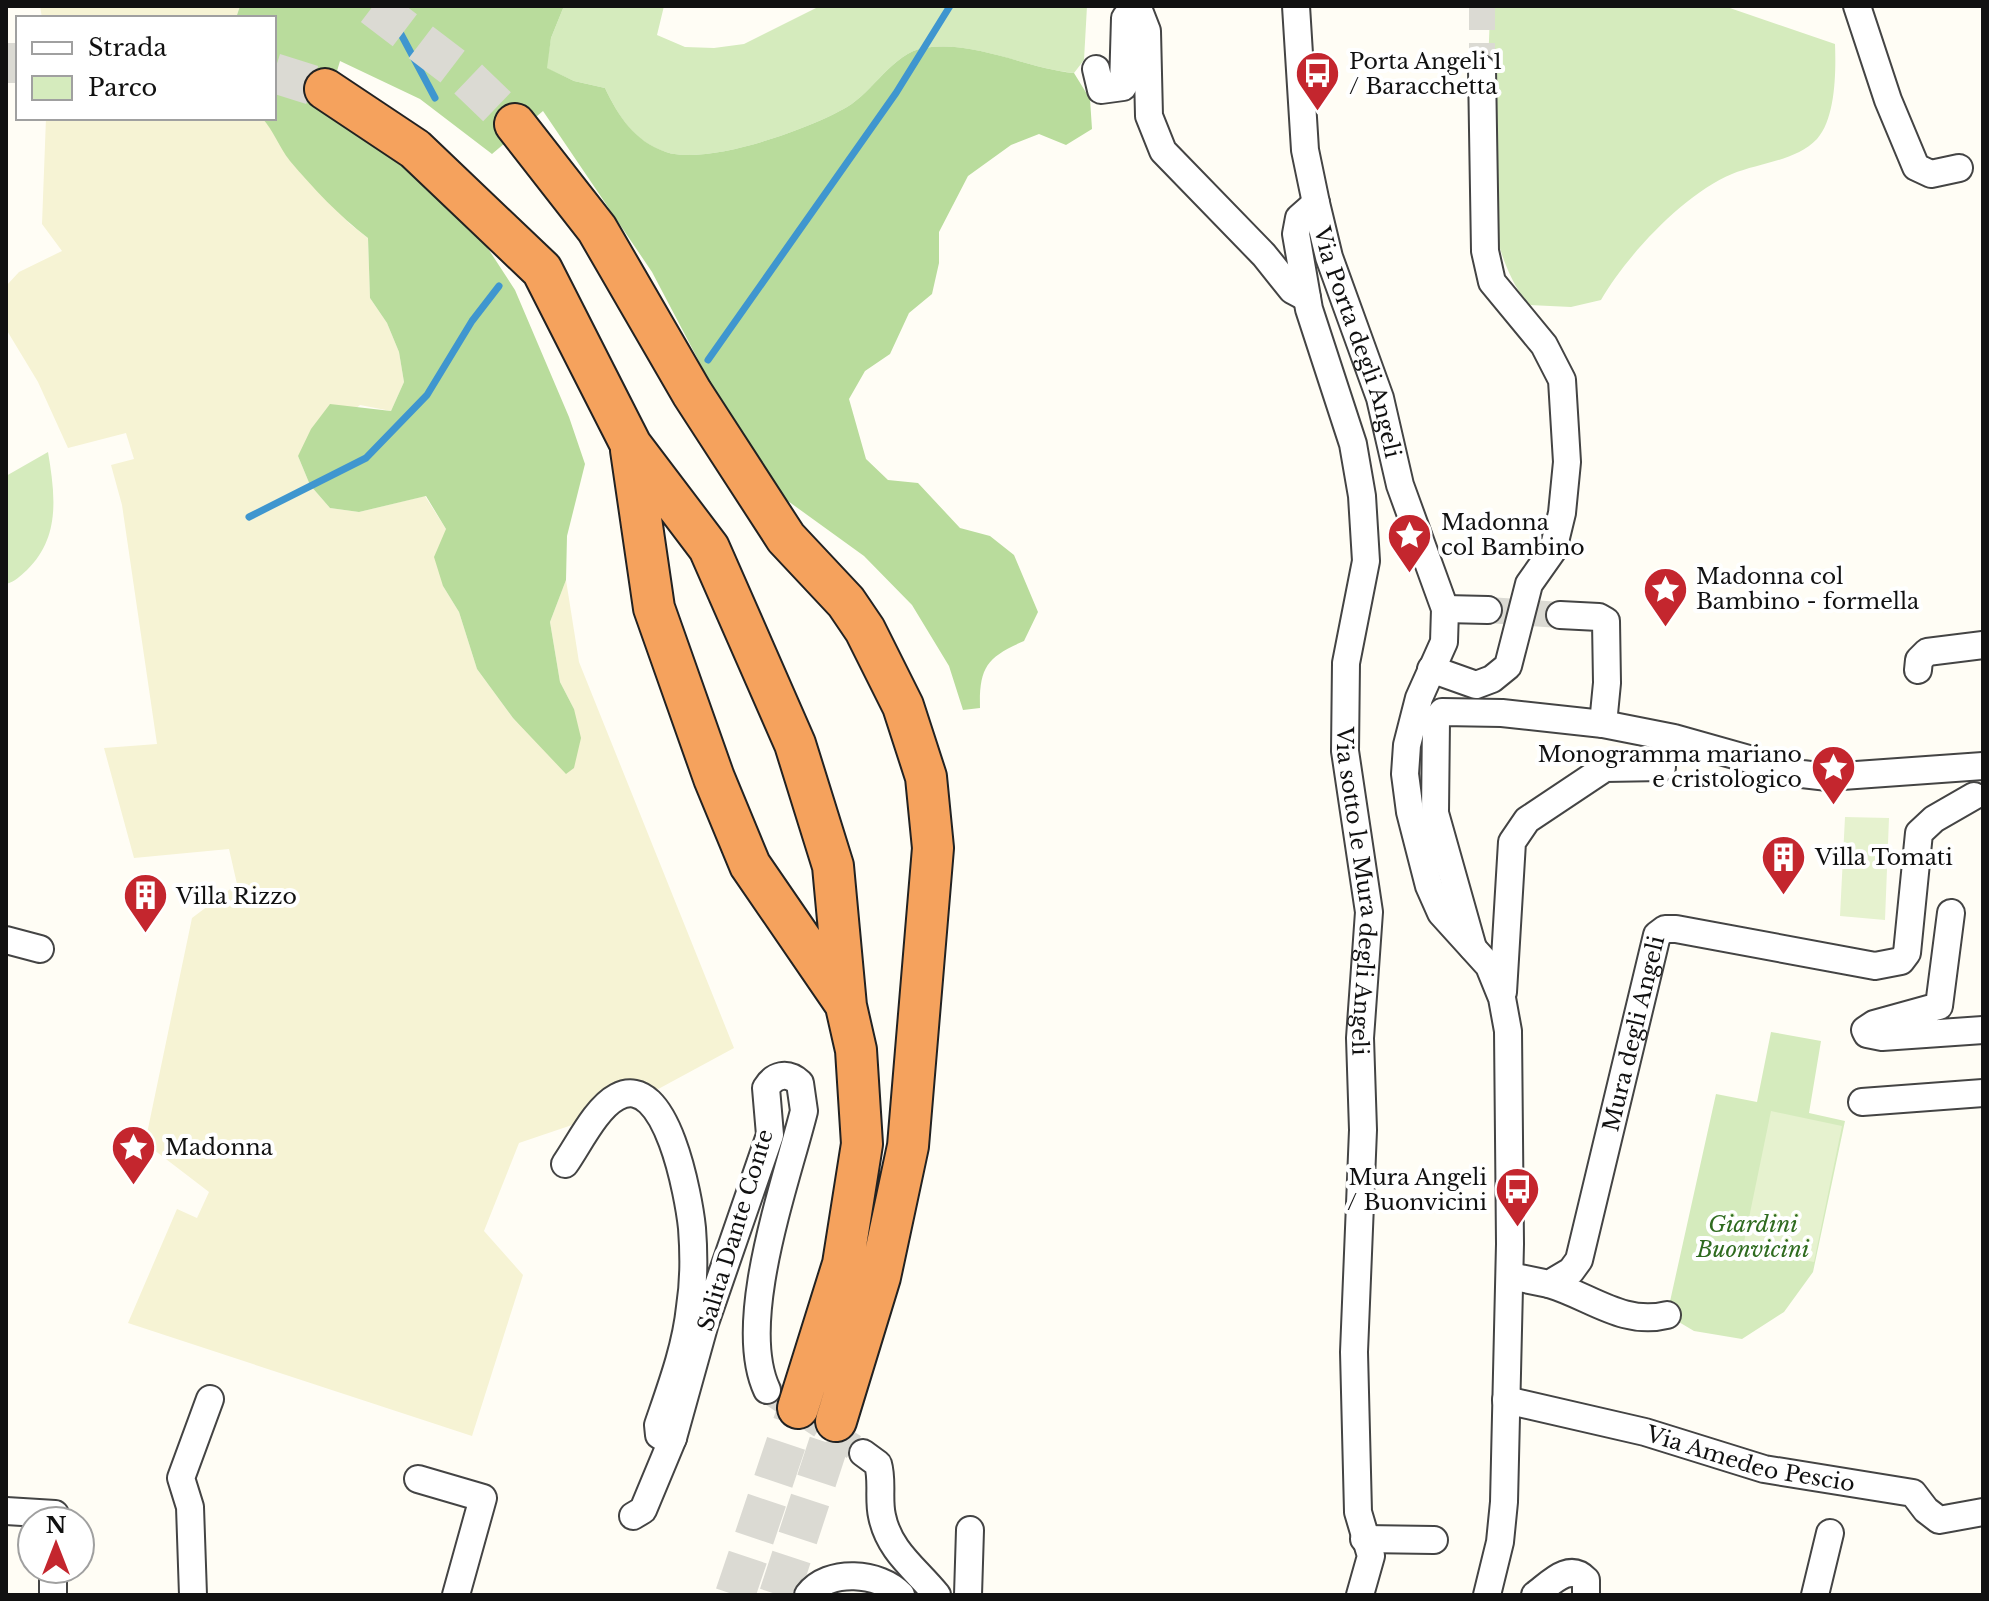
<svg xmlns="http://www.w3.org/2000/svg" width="1989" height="1601" font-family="'Libre Baskerville',serif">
<rect width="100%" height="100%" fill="#fffdf5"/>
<path fill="#f6f3d4" d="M40,6H240L236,18H42Z
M46,118H262L274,131L288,158L350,224L368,238L370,298L387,323L399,352L404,382L391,411L360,405L298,456L310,485L330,508L359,512L425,496L446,529L443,586L459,612L477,669L513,718L536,739L574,709L560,682L550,622L566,580L579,662L734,1048L625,1107L519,1143L484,1231L523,1275L472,1436L128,1323L177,1209L197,1218L209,1192L145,1143L192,918L237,884L229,849L134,858L104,748L157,744L122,505L111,465L134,459L126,433L68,448L38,382L6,329V286L19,272L62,251L42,224Z"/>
<path fill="#d5ebbd" d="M564,6H664L657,35L685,47L714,48L744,44L820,6H1087L1084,60L1074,73C1024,68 974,40 924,48C893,53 873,92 847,107C810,129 707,166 666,152C634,142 619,117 605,88L574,81L546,68L551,38Z
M1490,6H1724L1835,44C1836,70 1836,118 1817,139C1796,161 1759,163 1732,174C1684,194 1627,255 1601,300L1571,307L1529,305C1470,234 1489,95 1490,6Z
M48,452C55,494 61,537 27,570C20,576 15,582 6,584V476Z
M1771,1032L1821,1041L1809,1113L1845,1121L1813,1272L1784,1312L1742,1339L1694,1331L1667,1315L1716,1094L1757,1102Z"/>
<path fill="#b9dc9c" d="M240,6H564L551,38L547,68L574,81L605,88C619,117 634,141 666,152C707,166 810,129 847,107C873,92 893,53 924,48C975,40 1024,68 1074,73L1090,99L1092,129L1066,145L1039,134L1011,145L968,176L939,232V263L932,294L909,313L890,354L865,371L849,399L866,459L888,480L918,483L960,528L990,536L1014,555L1038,612L1024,641C987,657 979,667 980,708L963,710L949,666L912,605L864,556L763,483L652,272L543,111L492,154L420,99L340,61L326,108L404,157L474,227L515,290L569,417L585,464L567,536L566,580L550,622L560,682L574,709L581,738L574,768L566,774L513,718L477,669L459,612L443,586L434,557L446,529L426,496L359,512L330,508L310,485L298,456L311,429L330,404L391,411L404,382L399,352L387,323L370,298L368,238C339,216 313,188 290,161C279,147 274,131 262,118H274V18H236Z"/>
<path fill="#e6f2cf" d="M1845,817L1889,818L1885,920L1840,916Z
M1771,1111L1842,1126L1814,1262L1743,1247Z"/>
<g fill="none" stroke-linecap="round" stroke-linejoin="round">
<path stroke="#3f96cf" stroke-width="7" d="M386,6L435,98
M708,360L896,93L950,6
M249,517L366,458L427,395L472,321L499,286"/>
<path stroke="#dbdad3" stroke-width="26" stroke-dasharray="26 13" stroke-linecap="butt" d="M1482,69V6
M1488,610L1560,615
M767,1390L863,1453"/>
<path stroke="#dbdad3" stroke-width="40" stroke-dasharray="40 20" stroke-linecap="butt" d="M373,6L465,76L515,124
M6,63H18
M274,73L325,89
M735,1595L798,1408
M779,1595L836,1421"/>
<defs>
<g id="minor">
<path id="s1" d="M1296,6L1305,150L1316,203L1329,257L1380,398L1400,485L1445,609L1444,642L1419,698L1407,745L1405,774L1410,812L1429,886L1441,913L1489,966L1502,998L1508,1031L1510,1244L1504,1502L1500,1542L1487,1595"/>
<path d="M1857,6L1888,100L1916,167L1931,174L1959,168"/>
<path d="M1096,69L1101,90L1123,87L1125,18L1129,13H1140L1147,31L1149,116L1163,151L1264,255L1292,290L1307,298"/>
<path id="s2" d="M1316,203L1299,218L1296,234L1309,309L1353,444L1362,496L1366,561L1346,663L1345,751L1369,912L1360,1038L1363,1130L1354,1352L1358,1512L1371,1556L1360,1595"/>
<path d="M1445,609L1488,610"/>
<path d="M1560,615L1599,617L1606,621L1607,683L1603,724"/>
<path d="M1431,669L1476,685L1492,679L1508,666L1529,584L1553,550L1562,513L1567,462L1562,380L1544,345L1492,282L1485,251L1482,69"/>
<path d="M1918,670L1919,660L1927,652L1983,645"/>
<path d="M1951,913L1939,1006L1874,1024L1865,1030L1867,1034L1882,1037L1983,1030"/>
<path d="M6,940L40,949"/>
<path d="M1473,948L1435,813L1436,720L1442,712L1502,713L1603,724L1674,738L1802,774L1828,777L1983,766"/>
<path d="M1503,992L1512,842L1527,820L1605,768L1662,767"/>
<path d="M1862,1102L1983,1093"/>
<path d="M565,1164C579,1144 596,1108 617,1097C667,1070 689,1199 692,1228C694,1254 694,1282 690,1307C686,1347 671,1387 658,1425L659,1435L667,1440L673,1438L705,1323L770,1135L766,1088C774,1075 787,1071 800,1083L804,1111C786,1183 735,1322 767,1390"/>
<path id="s3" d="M1510,1276L1549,1284L1571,1271L1579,1260L1657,935L1665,929H1676L1875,966L1901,961L1907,953L1919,833L1934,819L1974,796"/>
<path d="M1549,1284C1590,1296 1623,1326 1667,1315"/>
<path id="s4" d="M1506,1400L1645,1432L1764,1469L1913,1493L1926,1510L1939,1520L1983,1512"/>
<path d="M863,1453L878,1464C883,1481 878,1499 882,1516C889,1551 916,1569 937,1595"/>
<path d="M418,1479L483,1498L456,1595"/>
<path d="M6,1511L55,1514V1521"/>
<path d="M633,1516L643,1510L673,1438"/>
<path d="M1364,1539L1434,1540"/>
<path d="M53,1595V1569"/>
<path d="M193,1595L190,1507L181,1478L210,1399"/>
<path d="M808,1595C828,1568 880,1572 901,1595"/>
<path d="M968,1595L970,1530"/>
<path d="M1535,1595C1551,1583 1569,1562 1586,1580V1595"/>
<path d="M1815,1595L1830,1533"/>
</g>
<path id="highway" d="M325,89L415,149L542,270L631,445L709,548L795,744L833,866L846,1006L856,1050L862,1144L843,1264L798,1408
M515,124L597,229L692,393L786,538L846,602L865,630L903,706L926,777L933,848L908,1146L880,1277L836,1421
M631,450L654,608L714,778L750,865L844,1002"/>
</defs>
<use href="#minor" stroke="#444" stroke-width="30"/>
<use href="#highway" stroke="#222" stroke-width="44"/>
<use href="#minor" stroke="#fff" stroke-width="26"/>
<use href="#highway" stroke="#f5a25d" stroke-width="40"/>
</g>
<defs>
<symbol id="bus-pin" viewBox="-11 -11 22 30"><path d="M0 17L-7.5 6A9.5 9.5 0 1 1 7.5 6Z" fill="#c4262e" stroke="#fff"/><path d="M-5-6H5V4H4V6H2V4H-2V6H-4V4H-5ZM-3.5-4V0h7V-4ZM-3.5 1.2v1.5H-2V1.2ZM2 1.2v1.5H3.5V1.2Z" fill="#fff"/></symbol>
<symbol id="sight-pin" viewBox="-11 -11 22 30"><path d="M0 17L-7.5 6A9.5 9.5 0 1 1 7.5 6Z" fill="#c4262e" stroke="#fff"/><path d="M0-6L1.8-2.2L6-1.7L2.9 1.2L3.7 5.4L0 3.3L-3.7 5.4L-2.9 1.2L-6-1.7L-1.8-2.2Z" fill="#fff"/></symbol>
<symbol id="building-pin" viewBox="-11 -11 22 30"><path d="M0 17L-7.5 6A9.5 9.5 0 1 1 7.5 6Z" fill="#c4262e" stroke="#fff"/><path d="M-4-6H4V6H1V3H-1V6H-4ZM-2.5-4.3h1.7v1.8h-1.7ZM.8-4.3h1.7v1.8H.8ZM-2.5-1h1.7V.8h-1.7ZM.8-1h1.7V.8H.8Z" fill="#fff"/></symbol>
</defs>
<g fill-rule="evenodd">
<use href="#bus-pin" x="1292" y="48" width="51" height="69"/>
<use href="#sight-pin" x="1384" y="510" width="51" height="69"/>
<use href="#sight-pin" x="1640" y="564" width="51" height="69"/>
<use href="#sight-pin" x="1808" y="742" width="51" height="69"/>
<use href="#building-pin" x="1758" y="832" width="51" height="69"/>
<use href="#building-pin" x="120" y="870" width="51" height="69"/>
<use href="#sight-pin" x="108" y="1122" width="51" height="69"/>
<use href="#bus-pin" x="1492" y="1164" width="51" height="69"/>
</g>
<g text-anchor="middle" stroke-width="8" stroke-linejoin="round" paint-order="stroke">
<g font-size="22" fill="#111" stroke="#fff" text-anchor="start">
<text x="1349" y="69">Porta Angeli 1<tspan x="1349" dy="25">/ Baracchetta</tspan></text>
<text x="1441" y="530">Madonna<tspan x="1441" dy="25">col Bambino</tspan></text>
<text x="1696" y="584">Madonna col<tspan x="1696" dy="25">Bambino - formella</tspan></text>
<text x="1802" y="762" text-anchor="end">Monogramma mariano<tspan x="1802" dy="25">e cristologico</tspan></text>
<text x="1815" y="865">Villa Tomati</text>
<text x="176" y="904">Villa Rizzo</text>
<text x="165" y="1155">Madonna</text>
<text x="1487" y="1185" text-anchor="end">Mura Angeli<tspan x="1487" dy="25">/ Buonvicini</tspan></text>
</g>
<g font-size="22" fill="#111" stroke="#fff">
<text dy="8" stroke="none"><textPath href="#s1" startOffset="344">Via Porta degli Angeli</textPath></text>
<text dy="8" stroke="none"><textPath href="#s2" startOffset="708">Via sotto le Mura degli Angeli</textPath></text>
<text dy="8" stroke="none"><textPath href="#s3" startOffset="312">Mura degli Angeli</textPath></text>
<text transform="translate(735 1230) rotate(-73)" y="8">Salita Dante Conte</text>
<text dy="8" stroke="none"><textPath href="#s4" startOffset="252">Via Amedeo Pescio</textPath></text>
</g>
<g font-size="22" font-style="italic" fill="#2f6b1f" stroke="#fff">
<text x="1753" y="1232">Giardini<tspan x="1753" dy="25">Buonvicini</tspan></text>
</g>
</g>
<rect width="1989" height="1601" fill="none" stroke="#111111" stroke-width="16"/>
<rect x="16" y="16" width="260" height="104" fill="#ffffff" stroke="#a0a0a0" stroke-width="2"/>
<rect x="32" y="42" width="40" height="12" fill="#ffffff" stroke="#a0a0a0" stroke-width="2"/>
<text x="88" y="56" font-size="24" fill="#111111">Strada</text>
<rect x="32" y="76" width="40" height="24" fill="#d5ebbd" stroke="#a0a0a0" stroke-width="2"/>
<text x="88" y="96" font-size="24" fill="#111111">Parco</text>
<g transform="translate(56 1545)"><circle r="38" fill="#ffffff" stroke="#a0a0a0" stroke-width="2"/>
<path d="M0-6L14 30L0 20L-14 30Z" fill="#c4262e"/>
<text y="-12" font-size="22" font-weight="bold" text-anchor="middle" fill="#111111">N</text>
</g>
</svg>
